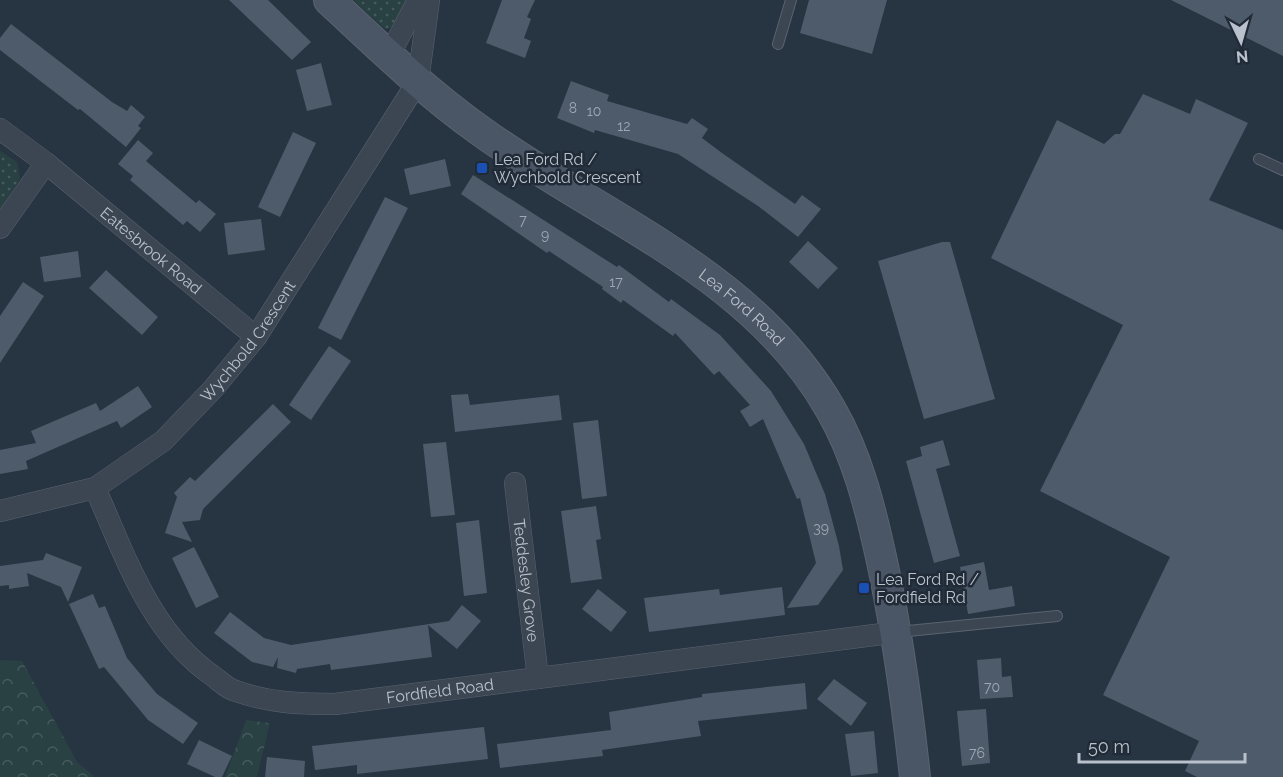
<svg xmlns="http://www.w3.org/2000/svg" width="1283" height="777" font-family="Raleway,sans-serif">
<defs>
<pattern id="grass-dots" width="8" height="8" patternUnits="userSpaceOnUse" patternTransform="scale(1.5)"><rect width="8" height="8" fill="#294143"/><path d="M2 2h.1M6 6h.1" fill="none" stroke="#465b5d" stroke-width="1.8" stroke-linecap="round"/></pattern>
<pattern id="park-crowns" width="20" height="18" patternUnits="userSpaceOnUse" patternTransform="scale(1.5)"><rect width="20" height="18" fill="#294143"/><path d="M2 6a3 3 0 1 1 6 0M12 15a3 3 0 1 1 6 0" fill="none" stroke="#465b5d"/></pattern>
</defs>
<rect width="100%" height="100%" fill="#273442"/>
<path fill="url(#grass-dots)" d="M353,0H412L392,27L385,29Z
M0,151L17,162L20,179L0,209Z"/>
<path fill="url(#park-crowns)" d="M0,660L22,661L77,762L95,777H0Z
M246,720L270,723L257,777H225Z"/>
<path fill="#4e5b6b" d="M229,0H268L311,42L292,60Z
M502,0H535L527,17L531,19L524,38L531,41L525,58L486,43Z
M809,0H887L872,54L800,33Z
M1171,0H1283V56Z
M11,24L112,102L127,111L131,105L145,117L138,126L141,128L126,147L80,109L78,110L0,50V38Z
M321,63L332,105L307,111L296,70Z
M571,81L609,95L607,101L687,124L692,118L708,129L702,138L722,153L795,204L802,195L821,209L798,237L758,206L678,154L595,130L594,133L557,118Z
M1143,94L1190,114L1196,99L1248,123L1209,200L1283,230V777H1197L1185,771L1199,741L1103,695L1170,557L1040,491L1123,325L991,258L1057,120L1104,144L1115,134H1120Z
M293,132L316,143L280,217L258,207Z
M138,140L153,153L146,161L196,203L199,200L216,214L200,232L187,221L183,225L130,180L133,176L118,164Z
M445,159L451,186L410,195L404,169Z
M473,175L617,267L619,265L669,302L671,299L720,335L771,391L804,444L825,494L839,546L843,570L818,605L787,608L816,563L800,498L797,499L763,419L750,427L740,411L750,405L719,371L714,375L675,333L673,336L623,300L621,303L602,289L603,287L549,251L547,253L461,194Z
M385,197L408,208L341,340L318,328Z
M261,219L265,250L228,255L224,223Z
M808,241L838,268L818,289L789,262Z
M942,242H950L995,399L924,419L878,261Z
M78,251L81,277L44,282L40,257Z
M106,270L158,317L142,335L89,288Z
M23,282L44,296L0,363V316Z
M329,346L351,361L311,420L289,405Z
M138,386L152,407L121,428L117,421L26,461L28,469L0,474V450L36,443L31,431L96,403L100,411Z
M468,394L470,405L559,395L562,420L455,432L451,395Z
M273,404L291,422L203,509L200,520L182,522L192,542L165,533L177,497L174,493L190,477L195,481Z
M598,420L607,496L582,499L573,423Z
M943,440L950,465L936,469L960,556L934,563L906,461L922,456L920,447Z
M446,442L455,515L431,517L423,444Z
M596,506L601,539L596,540L602,579L571,583L561,511Z
M479,520L487,593L464,596L456,523Z
M194,547L219,597L196,608L172,558Z
M46,553L82,567L68,602L61,587L27,573L29,586L9,589V585L0,586V566L43,560Z
M984,562L989,590L1012,586L1015,606L968,614L960,567Z
M782,587L785,615L649,632L644,598L719,589L720,595Z
M598,589L627,612L611,632L582,609Z
M93,594L99,608L105,606L127,658L157,694L198,723L183,744L148,720L104,667L99,669L69,604Z
M462,605L481,621L457,649L428,625L432,657L331,670L330,664L297,669L296,673L277,668L278,657L273,667L252,662L214,633L230,612L264,638L291,645L449,621Z
M1001,658L1002,677L1011,676L1013,697L980,699L977,660Z
M834,679L867,703L851,726L817,699Z
M805,683L807,709L698,721L701,736L602,750L603,756L500,768L497,744L611,730L609,712L702,697V694Z
M986,709L990,763L962,766L957,711Z
M484,727L488,759L357,774V765L315,770L312,746Z
M874,731L878,773L851,776L845,734Z
M199,740L232,756L222,777H215L187,764Z
M267,757L305,761L304,777H265Z"/>
<g fill="none" stroke-linecap="round" stroke-linejoin="round">
<defs>
<path id="lane" d="M778,44L791,0
M1259,159L1283,170
M898,632L1057,616"/>
<g id="street">
<path d="M389,56L418,0"/>
<path id="s1" d="M0,129L46,163L256,337"/>
<path d="M0,228L46,163"/>
<path id="s2" d="M515,483L538,678"/>
<path id="s3" d="M95,488C125,555 150,633 213,676C220,681 227,689 236,691C269,703 301,704 335,704L898,632"/>
<path id="s4" d="M0,511L95,488L163,441L213,389L256,337L418,81L429,0"/>
</g>
<g id="secondary">
<path id="s5" d="M329,0C378,46 427,93 482,132C603,219 754,274 831,410C857,455 870,507 881,557C897,630 907,703 915,777"/>
</g>
</defs>
<use href="#lane" stroke="#5a646f" stroke-width="12"/>
<use href="#street" stroke="#5a646f" stroke-width="22"/>
<use href="#secondary" stroke="#5a646f" stroke-width="32"/>
<use href="#lane" stroke="#3c4652" stroke-width="10"/>
<use href="#street" stroke="#3c4652" stroke-width="21"/>
<use href="#secondary" stroke="#4a5565" stroke-width="30"/>
</g>
<g fill="#1a4fb4" stroke="#202b37" stroke-width="2">
<rect x="476" y="162" width="12" height="12" rx="3"/>
<rect x="858" y="582" width="12" height="12" rx="3"/>
</g>
<g text-anchor="middle" stroke-width="5" stroke-linejoin="round" paint-order="stroke">
<g font-size="14" fill="#9ea8b4">
<text x="573" y="113">8</text>
<text x="594" y="116">10</text>
<text x="624" y="131">12</text>
<text x="523" y="225">7</text>
<text x="545" y="240">9</text>
<text x="616" y="287">17</text>
<text x="821" y="533">39</text>
<text x="992" y="692">70</text>
<text x="977" y="758">76</text>
</g>
<g font-size="16" fill="#b9c1cc" stroke="#202b37" text-anchor="start">
<text x="494" y="165">Lea Ford Rd /<tspan x="494" dy="18">Wychbold Crescent</tspan></text>
<text x="876" y="585">Lea Ford Rd /<tspan x="876" dy="18">Fordfield Rd</tspan></text>
</g>
<g font-size="16" fill="#b9c1cc" stroke="#202b37">
<text dy="6" stroke="none"><textPath href="#s1" startOffset="194">Eatesbrook Road</textPath></text>
<text dy="6" stroke="none"><textPath href="#s5" startOffset="516">Lea Ford Road</textPath></text>
<text dy="6" stroke="none"><textPath href="#s4" startOffset="312">Wychbold Crescent</textPath></text>
<text dy="6" stroke="none"><textPath href="#s2" startOffset="98">Teddesley Grove</textPath></text>
<text dy="6" stroke="none"><textPath href="#s3" startOffset="459">Fordfield Road</textPath></text>
</g>
</g>
<g transform="translate(1241 42) rotate(175)" stroke="#202b37" stroke-width="4.5" paint-order="stroke">
<path d="M0-4.5L10 22L0 15L-10 22Z" fill="#b9c1cc"/>
<text y="-9" font-size="16" font-weight="bold" text-anchor="middle" fill="#b9c1cc">N</text>
</g>
<path d="M1079 753v9h166v-9" fill="none" stroke="#b9c1cc" stroke-width="3"/>
<text x="1088" y="753" font-size="18" fill="#b9c1cc" stroke="#202b37" stroke-width="4.5" paint-order="stroke">50 m</text>
</svg>
